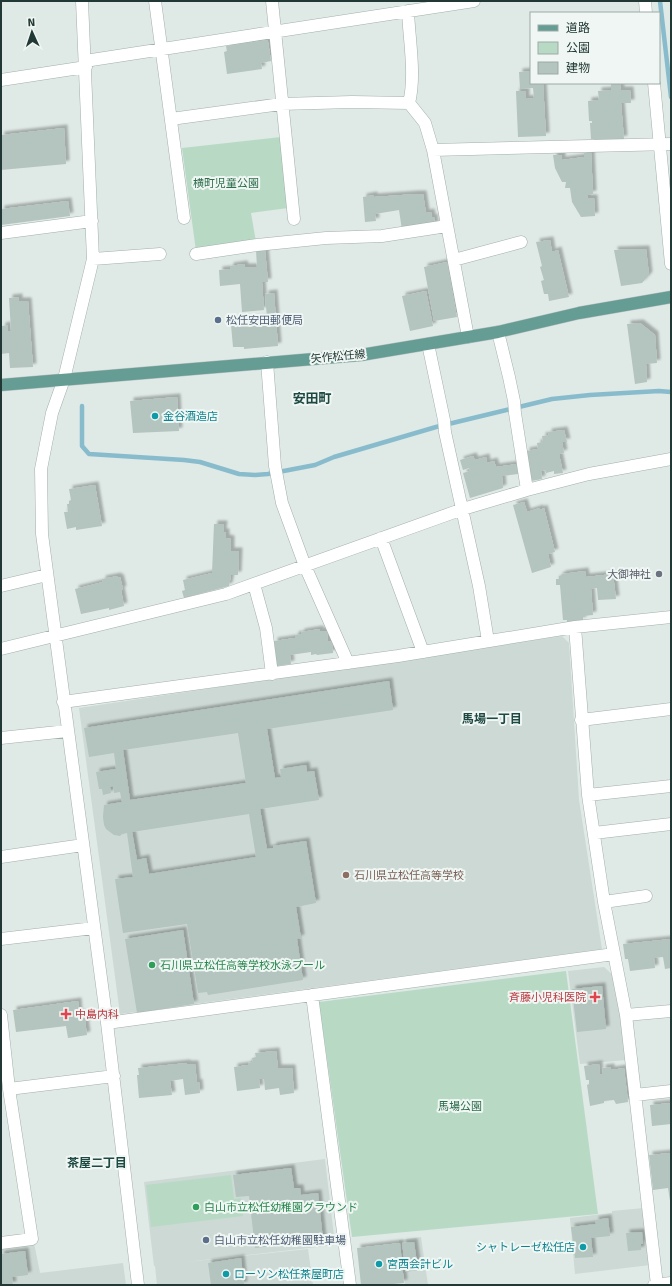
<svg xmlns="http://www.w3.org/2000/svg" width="672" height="1286" font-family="Signika,'Noto Sans JP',sans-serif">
<defs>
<filter id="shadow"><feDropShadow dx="3.5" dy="-3.5" stdDeviation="1" flood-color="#0004"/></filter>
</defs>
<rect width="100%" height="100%" fill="#dfe9e6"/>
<path fill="#cdd9d5" d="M562,636L569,643L579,800L602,949L120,1014L79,708Z
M604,967L616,978L626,1060L580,1064L568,971Z
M325,1159L335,1245L177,1263L308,1249L313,1285H157L155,1266H154L144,1182Z
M644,1208L650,1265L575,1274L570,1218L612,1213V1211Z
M421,1237L428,1285H405L399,1240Z
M34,1243L40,1273L123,1263L126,1285H1V1248Z"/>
<path fill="#b8dac4" d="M281,137L288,208L251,213L256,242L196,251L182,148Z
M566,971L598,1214L352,1237L319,1002Z
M231,1175L234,1199L241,1198L243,1216L151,1227L146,1185Z"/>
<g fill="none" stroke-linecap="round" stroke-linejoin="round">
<path stroke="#88bccd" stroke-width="4.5" d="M660,1L671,97
M82,406V446L89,454L184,460L200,462L239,474L255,475L268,474L315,465L334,457L436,427L552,399L590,395L659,391L671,392"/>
</g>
<path fill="#b4c4bf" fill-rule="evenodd" filter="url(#shadow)" d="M267,40L268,42L271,61L261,63L262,69L227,74L224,52L227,51L226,46Z
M531,71V83H543L546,136L518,137L516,91H526V99L534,98L533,88L520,89L519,72Z
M611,83H620L621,90H630L631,103H621L624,139L594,141V139H591L590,123H592V121H589L588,101L599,100L598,91L611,90Z
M64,128L66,164L1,170V135Z
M591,152L593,194L587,195L588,198H594L595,216L581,217L572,202L570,188H565L566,182H562L555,168L553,155H562V160L584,157V153Z
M416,194H423L426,213L431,212L432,218L434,217L435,225L402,230L399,210L375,214L376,221L365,222L363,197L374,195V197Z
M68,201L70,216L1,225V209Z
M550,240L552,252L558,250L569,297L549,301L548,294H544L541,281L544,280L540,267L542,266L536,242Z
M646,249L649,275L642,283L621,286L614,250Z
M256,250H265L268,282H262L264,310L242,312L240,284L220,286L219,270L230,269V266L244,264L245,267H257Z
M447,262L457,317L434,321L424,267Z
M426,291L433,326L410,331L402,296Z
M274,293L278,346L244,349V347H233L231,325L240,324V320L267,318L265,294Z
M19,297V301H28L33,367L10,368L9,353L1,354V330H2V326L8,325V331H11L9,298Z
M640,323L655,335L657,363L646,364L647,382L635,384L627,324Z
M177,397L179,431L133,433L130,401Z
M564,430L567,442H562L564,453L559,454L563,473L554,474V471L546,473L545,470L541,471L542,479L531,481L526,451L538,449L537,443L543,442L542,436L549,435L548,432Z
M473,456L475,460L486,457L487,463L494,461L496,467L517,464L518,474L502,476L503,488L470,498L463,473L470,471L469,468L463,470L460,460Z
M95,485L102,526L76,530V527L67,529L64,512H68L67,504H69V501L71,500L69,489Z
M524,502L527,512L540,508V510L544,508L555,552L548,554L551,567L532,573L513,505Z
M214,524H224L223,532H226V538L231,539V551H239L238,575H231L229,586L184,598L182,591L185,590L183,580L212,573Z
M585,571L586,577L613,574L616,599L598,600L597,588L591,589L593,615L583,616V620L567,622V620H563L560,585H556V579H559V576L562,575V574Z
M118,576V578L120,577L123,589L121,590L124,606L109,610V608L81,614L75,589L103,582L102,579Z
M320,629V631H327L328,642L332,641L333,653L317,655L316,654L311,655V652L290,655L291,664L277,666L274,641L295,638V635L301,634V632Z
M389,681L393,710L267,729L275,778L281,777L280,769L306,765L307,772L314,771L319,800L260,809L267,849L273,848V846L306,841L316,903L296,907L301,938L297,939L303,980L208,995L207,992L198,993L187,924L123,933L115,879L133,877L127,833L122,834L120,836L114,835L106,829L104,825L103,817L104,805L122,802L120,792L114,793L113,786L110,787L111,793L103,795L102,789H99L96,772L116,769L114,753L89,757L84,728ZM238,733L246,783L130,800L123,750ZM249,814L256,857L149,874L146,858L137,860L132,832Z
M183,930L194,1004L137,1013L125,939Z
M671,939V968L665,969L663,957L654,958L655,968L630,971L628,959H625L623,944Z
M602,986L606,1029L577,1032L572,989Z
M78,1001L79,1014L84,1013L87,1035L68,1038L66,1026L16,1032L13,1010Z
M276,1051L278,1068H292L294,1093L280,1095L279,1088L265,1090L264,1079H259L260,1088L237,1091L234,1067L248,1065V1063L253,1062L252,1058L256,1057L255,1053Z
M187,1063V1064H195L197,1083L199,1082L200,1093L185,1095L183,1079L170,1081L172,1095L139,1098L137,1075H139L138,1068Z
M599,1064L600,1075L603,1074L602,1068L611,1067V1070L624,1068L628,1102L616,1104L614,1100L604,1101V1103L590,1106L587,1085L589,1084V1080H586L584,1066Z
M671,1103V1124L652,1126L650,1105Z
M671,1153V1200L670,1201L668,1188L653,1190L649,1155Z
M291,1168L294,1188H300L301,1195L318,1193L323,1240L255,1248L249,1196L236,1197L233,1175Z
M608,1218L610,1236L591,1238L593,1257L575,1258L571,1227L596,1224L595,1220Z
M642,1232L643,1244H641V1250L628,1251L626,1233Z
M414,1242L418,1270L406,1272L402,1243Z
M400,1243L404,1283L383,1285H361L357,1248Z
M25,1251L28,1275L12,1277L13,1285H1V1254Z
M241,1258L244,1285H211L208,1263Z"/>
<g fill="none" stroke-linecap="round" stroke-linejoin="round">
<defs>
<path id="minor" d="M82,1L93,259L64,379L52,413L41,469L42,534L107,1023L138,1285
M155,1L184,218
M272,1L294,219
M645,1L646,13
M408,11C409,39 416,75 409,103
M85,61L474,1
M1,80L86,67
M654,83L671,264
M171,119L281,104L352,102L409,103L425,123L433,150L468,337
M433,150L671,144
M1,233L92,221
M196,254L257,245L326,238L382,236L447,226
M93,259L160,254
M454,260L521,242
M498,332L509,377L514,401L515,413L527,490
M428,344L444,420L445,432L479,586L488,641
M267,362L275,466L282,503L305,566L348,663
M381,538L423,652
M254,584L266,628L272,674
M1,586L47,575
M575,627L588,795L604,902L626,1015L657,1285
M1,649L226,594L463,509L527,490L589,474L671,459
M63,702L398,656L575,627L671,617
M581,720L671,709
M1,738L67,731
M588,795L671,786
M594,833L671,824
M1,857L83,845
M604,902L646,896
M1,939L94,928
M312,995L350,1285
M1,1015L9,1089L32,1239L1,1243
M626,1015L671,1011
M107,1023L614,954
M9,1089L114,1076
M635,1095L671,1091
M654,1285L671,1283"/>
<path id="major" d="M1,385L361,355L498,332L579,313L671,297"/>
</defs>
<use href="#minor" stroke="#a2b0ad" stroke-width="13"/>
<use href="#major" stroke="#bcc3c2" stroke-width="13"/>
<use href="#minor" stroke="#fff" stroke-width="12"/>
<use href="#major" stroke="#659d94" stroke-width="12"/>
</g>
<g fill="#5c6f8a" stroke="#eff6f3" stroke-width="1.5">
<circle cx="218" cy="320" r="4"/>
<circle cx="206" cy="1240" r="4"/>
</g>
<g fill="#0f9aa8" stroke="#eff6f3" stroke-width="1.5">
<circle cx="155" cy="416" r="4"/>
<circle cx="583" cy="1247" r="4"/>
<circle cx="379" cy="1264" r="4"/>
<circle cx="226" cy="1274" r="4"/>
</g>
<circle fill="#6b7280" stroke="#eff6f3" stroke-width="1.5" cx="659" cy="574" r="4"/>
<circle fill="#8d6e63" stroke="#eff6f3" stroke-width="1.5" cx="346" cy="875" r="4"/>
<g fill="#2e9e5b" stroke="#eff6f3" stroke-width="1.5">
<circle cx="152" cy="965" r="4"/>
<circle cx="196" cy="1207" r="4"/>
</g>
<g fill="#e0444e" stroke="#eff6f3" stroke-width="1.5">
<path d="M593 991h4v4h4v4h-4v4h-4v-4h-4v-4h4z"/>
<path d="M64 1008h4v4h4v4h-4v4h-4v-4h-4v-4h4z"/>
</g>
<g text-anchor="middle" stroke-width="4" stroke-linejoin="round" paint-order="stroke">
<g font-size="11" fill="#2d6d4b" stroke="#eff6f3">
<text x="226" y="187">横町児童公園</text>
<text x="460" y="1110">馬場公園</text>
</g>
<g font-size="11" fill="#4e5e75" stroke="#eff6f3" text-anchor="start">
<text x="226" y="324">松任安田郵便局</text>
<text x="214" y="1244">白山市立松任幼稚園駐車場</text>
</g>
<g font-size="11" fill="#213834" stroke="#eff6f3">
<text transform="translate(338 356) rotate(-5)" y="4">矢作松任線</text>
</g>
<g font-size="11" fill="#0d838f" stroke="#eff6f3" text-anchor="start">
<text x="163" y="420">金谷酒造店</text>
<text x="575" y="1251" text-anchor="end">シャトレーゼ松任店</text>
<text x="387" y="1268">宮西会計ビル</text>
<text x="234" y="1278">ローソン松任茶屋町店</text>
</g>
<g font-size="11" fill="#5b616d" stroke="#eff6f3" text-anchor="end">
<text x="651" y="578">大御神社</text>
</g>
<g font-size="11" fill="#785e54" stroke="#eff6f3" text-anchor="start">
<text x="354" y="879">石川県立松任高等学校</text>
</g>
<g font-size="11" fill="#27864d" stroke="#eff6f3" text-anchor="start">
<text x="160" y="969">石川県立松任高等学校水泳プール</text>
<text x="204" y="1211">白山市立松任幼稚園グラウンド</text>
</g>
<g font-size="11" fill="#be3a42" stroke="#eff6f3" text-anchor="end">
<text x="586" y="1001">斉藤小児科医院</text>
<text x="75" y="1018" text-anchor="start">中島内科</text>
</g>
<g font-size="12" font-weight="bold" fill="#1e4942" stroke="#eff6f3">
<text x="492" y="723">馬場一丁目</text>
<text x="97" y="1167">茶屋二丁目</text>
</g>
<g font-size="13" font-weight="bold" fill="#1e4942" stroke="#eff6f3">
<text x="312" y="403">安田町</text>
</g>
</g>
<rect width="672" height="1286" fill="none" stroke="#213834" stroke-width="4"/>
<rect x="530" y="12" width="130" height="72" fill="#eff6f3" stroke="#9daaa7"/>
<rect x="538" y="25" width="20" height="6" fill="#659d94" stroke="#9daaa7"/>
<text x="566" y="32" font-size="12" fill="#213834">道路</text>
<rect x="538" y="42" width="20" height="12" fill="#b8dac4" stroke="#9daaa7"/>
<text x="566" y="52" font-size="12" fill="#213834">公園</text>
<rect x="538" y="62" width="20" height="12" fill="#b4c4bf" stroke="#9daaa7"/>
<text x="566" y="72" font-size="12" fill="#213834">建物</text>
<g transform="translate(32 32) rotate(357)" stroke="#eff6f3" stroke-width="3" paint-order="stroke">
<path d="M0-3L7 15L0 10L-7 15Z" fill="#213834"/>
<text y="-6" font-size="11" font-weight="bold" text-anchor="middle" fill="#213834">N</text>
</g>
</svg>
